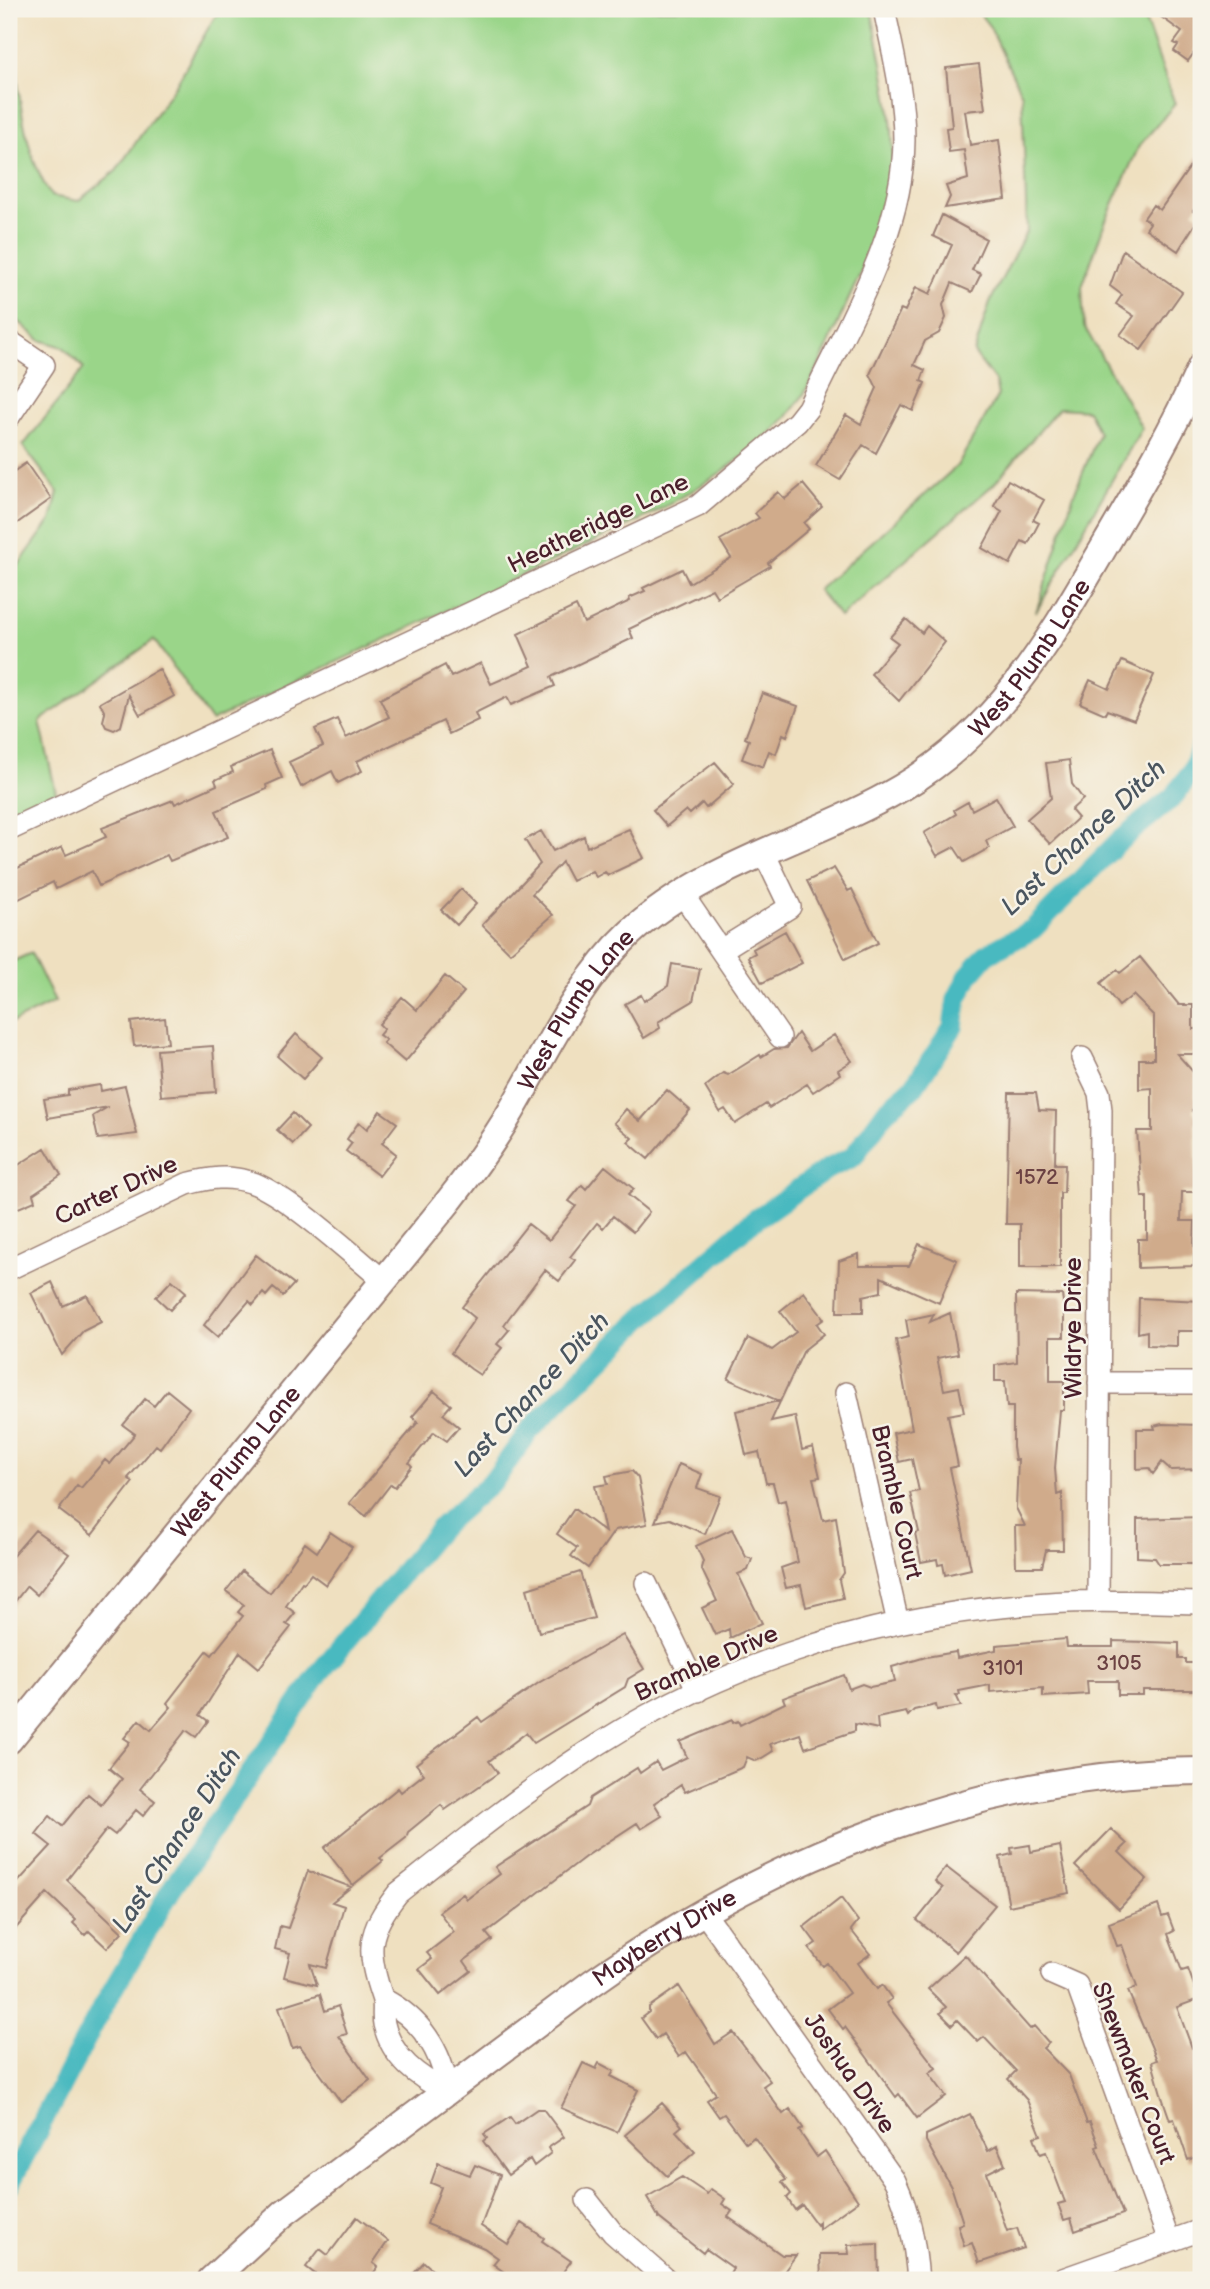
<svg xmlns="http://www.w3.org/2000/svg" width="1210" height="2289" font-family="'Balsamiq Sans',sans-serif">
<rect width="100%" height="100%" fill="#f7f3e8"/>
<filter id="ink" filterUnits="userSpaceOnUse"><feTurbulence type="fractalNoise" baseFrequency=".0143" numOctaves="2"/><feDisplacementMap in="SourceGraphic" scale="14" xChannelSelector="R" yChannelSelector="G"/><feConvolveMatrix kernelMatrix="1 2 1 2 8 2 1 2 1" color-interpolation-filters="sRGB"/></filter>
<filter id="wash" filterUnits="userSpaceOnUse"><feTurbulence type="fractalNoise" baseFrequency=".00686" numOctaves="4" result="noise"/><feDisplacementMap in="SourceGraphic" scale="28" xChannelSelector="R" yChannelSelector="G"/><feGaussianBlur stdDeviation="1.57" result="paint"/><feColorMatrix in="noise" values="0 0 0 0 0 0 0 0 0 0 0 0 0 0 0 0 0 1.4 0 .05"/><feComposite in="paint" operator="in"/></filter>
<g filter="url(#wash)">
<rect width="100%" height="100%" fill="#efe0c0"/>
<path fill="#9ad589" stroke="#727a5a" stroke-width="2" d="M9,9H14C15,67 19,146 51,196L78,201L116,171L177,83L214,18L223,9H871C882,66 898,123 891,182C887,222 868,256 852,292C837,324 824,358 807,389C776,442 699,489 646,517L211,721L154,640L40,721L56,793L9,815V578L51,520L58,492L23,446L84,368L63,347L40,340L9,313Z
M976,9H1140L1144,17L1175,104L1139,146L1105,222L1082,287L1084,326L1142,428L1036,612L1074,494L1099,433L1088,410L1059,408L994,484L840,617L818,590L957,466L998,395L995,381L974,353L990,302L1027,230L1022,95L990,27Z
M31,953L55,1002L9,1024V963Z"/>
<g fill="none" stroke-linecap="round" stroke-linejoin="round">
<path stroke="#4ab9c0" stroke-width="21" d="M9,2185L101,2010L171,1890L320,1672L442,1526L494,1480L530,1430L637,1323L749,1224L827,1169L853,1157L886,1111L913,1088L953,1027L957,999L969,975L986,955L1033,929L1118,842L1173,797L1192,772L1201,747"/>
</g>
<g id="blocks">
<path fill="#d0ab8b" d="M1150,9H1201V43L1188,61L1174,51L1178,45L1174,43L1182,32Z
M979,64L985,109L965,111L970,145L999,140L1006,199L945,208L950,197L946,186L968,179L964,150L949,152L946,128L952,127L946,68Z
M1201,151V200L1193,211L1200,216L1178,251L1146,229L1150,223L1144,218L1153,205L1160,210Z
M942,215L986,239L972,270L981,274L972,292L952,283L943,305L946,318L939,333L925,341L914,365L925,370L921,381L925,383L913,411L901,405L876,453L863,445L840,480L816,466L846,415L861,424L877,388L870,374L901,309L905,311L916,287L930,294L952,245L933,236Z
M1123,250L1182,292L1141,350L1120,335L1134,316L1116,304L1122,295L1110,286Z
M26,463L51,499L9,529V475Z
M1008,480L1044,500L1033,520L1039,523L1028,544L1022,541L1010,564L982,548L1002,511L994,506Z
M803,484L822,507L804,523L809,529L768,563L770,566L717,597L712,589L629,629L633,638L551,677L555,686L511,705L507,697L475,713L478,720L449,734L443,721L357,761L362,771L338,783L332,771L301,787L289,762L323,746L315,729L337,719L346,738L389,717L380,699L445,665L451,677L481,663L491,684L532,666L518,634L576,606L584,623L630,601L629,598L645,591L643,588L682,569L689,583L731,558L720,540L759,518L755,513L778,492L785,499Z
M906,619L922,633L927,626L945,642L899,701L871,674L898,643L890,637Z
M1122,661L1154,675L1134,720L1107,710L1105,714L1080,703L1090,680L1109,689Z
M159,669L174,696L140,715L129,695L121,726L114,730L106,727L103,721L105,713L100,703Z
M762,693L798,706L787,736L783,734L776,754L769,751L763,767L742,759L749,740L745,738Z
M270,750L282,778L266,785L267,789L216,811L228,837L170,861L167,855L99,886L92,871L56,889L53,882L9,904V872L62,847L66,855L106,837L102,828L173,800L175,804L217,785L215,780L233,772L231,767Z
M1069,760L1072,784L1083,799L1071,810L1078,818L1050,844L1027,819L1051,798L1046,763Z
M715,762L734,784L706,808L702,803L690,814L686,810L667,826L653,810Z
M996,797L1013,826L986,841L989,848L964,862L954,847L937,856L924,833L956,814L954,810L968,802L972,810Z
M629,829L644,858L608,875L605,872L596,877L592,871L572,881L562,862L532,894L553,915L510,953L482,925L540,864L525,840L541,831L553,851L584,836L587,847Z
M834,868L848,891L852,889L878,943L845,959L807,881Z
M461,889L476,904L457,925L441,910Z
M785,931L802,963L762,983L748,957L755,953L753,949Z
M1140,957L1179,1005H1193V1029H1201V1054H1177L1196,1075L1195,1097L1199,1101L1192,1110L1199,1120L1195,1123L1197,1192H1182L1181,1221H1195L1194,1246L1199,1250L1194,1254V1266L1138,1268V1239H1147V1197H1142L1137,1131H1152V1088L1139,1089V1059H1154V1016L1133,995L1119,1006L1101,983L1117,970L1120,973Z
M672,964L700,969L693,1001L658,1022L660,1028L644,1038L625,1004L641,995L644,1001L668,986Z
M445,976L464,992L405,1062L383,1043L386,1040L379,1035L384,1029L379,1024L402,997L417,1010Z
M165,1018L168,1043L134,1046L131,1022Z
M798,1033L810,1051L834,1035L852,1061L838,1070L840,1074L813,1092L807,1084L769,1108L766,1104L735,1124L725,1109L720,1112L705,1087L723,1073L728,1075L760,1055L761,1057L774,1049L787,1048Z
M296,1034L322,1057L303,1079L277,1056Z
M213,1046L216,1092L161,1096L157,1050Z
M100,1085L101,1091L125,1086L137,1134L98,1139L93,1116L108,1107L48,1118L44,1099L68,1095V1090Z
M667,1090L690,1110L648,1159L628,1142L632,1138L614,1123L626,1109L640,1121Z
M1009,1093H1036L1039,1110L1056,1111L1055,1164H1065L1064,1193H1060V1267H1020V1224H1006Z
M380,1111L397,1123L382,1143L396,1154L379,1176L346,1151L352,1143L347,1139L359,1122L367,1129Z
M293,1113L308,1128L293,1144L277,1130Z
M45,1148L61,1175L33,1194L35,1201L9,1212V1171Z
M605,1166L634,1189L628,1195L649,1212L633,1232L613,1216L603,1228L597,1223L570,1257L575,1260L559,1281L545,1270L508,1319L504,1325L509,1330L497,1344L502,1348L480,1375L471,1369L451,1353L475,1318L462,1307L528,1224L549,1240L576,1206L569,1201L582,1185L586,1189Z
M919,1244L957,1260L939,1303L881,1277V1292L863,1296V1312H837L839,1261L859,1254V1266H909Z
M256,1255L294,1284L283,1296L273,1288L266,1296L263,1293L253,1305L249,1301L218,1337L204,1325Z
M172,1280L186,1292L170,1310L156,1297Z
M52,1282L63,1306L87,1295L101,1322L83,1331L62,1355L31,1293Z
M804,1292L824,1319L817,1324L824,1334L804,1350L771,1421L795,1416L802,1450L813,1447L820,1477L813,1478L823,1520L836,1517L844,1573L839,1580L843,1598L806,1607L801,1585L786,1588L781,1568L798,1562L785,1500L778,1502L773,1483H766L759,1452L746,1455L736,1411L779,1401L728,1379L748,1338L772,1350L796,1332L780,1311Z
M1016,1294L1062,1295L1064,1308V1337H1050V1381H1064V1410H1060L1055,1468L1057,1495L1062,1493L1063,1550H1046L1042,1567H1016L1015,1526H1025L1016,1508L1018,1460H1015L1013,1447V1407H1007L1005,1381H995V1365L1017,1362Z
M1139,1298L1201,1301V1331H1177V1346L1147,1345V1331L1138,1333Z
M950,1313L958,1354L937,1358L944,1390L959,1387L964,1412L948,1415L958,1466L950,1468L971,1569L945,1575L943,1564L938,1565L937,1559L921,1562L915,1533L919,1532L910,1493L919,1491L912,1459L899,1462L893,1433L912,1429L896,1340L909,1337L906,1320L934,1314L930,1322Z
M167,1390L189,1408L160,1448L156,1445L128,1478L133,1482L92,1535L59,1510L77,1485L81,1488L105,1460L110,1464L135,1434L123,1425L145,1399L154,1406Z
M434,1391L451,1405L443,1414L459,1427L447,1441L434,1432L409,1463L412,1466L395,1487L391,1484L366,1516L349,1503L418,1422L412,1417Z
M1162,1424L1201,1425V1469L1171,1470L1162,1462L1153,1474L1149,1468L1137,1469V1429H1155L1154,1426Z
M679,1464L702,1474L697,1488L720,1496L705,1534L670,1519L655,1522Z
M632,1471L638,1478L647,1524L615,1530L588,1568L571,1556L577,1548L557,1534L574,1509L605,1532L595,1486L608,1484L606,1476Z
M1201,1517V1564H1159L1155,1558L1137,1557V1519Z
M732,1529L746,1557L752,1559L748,1570L738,1574L762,1623L730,1638L729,1629L715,1635L702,1608L717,1601L701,1568L703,1561L696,1546Z
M35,1530L69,1554L37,1595L27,1586L9,1609V1560Z
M330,1532L352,1547L326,1585L311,1574L304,1583L302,1582L286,1606L295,1613L286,1624L291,1627L259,1668L240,1652L200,1715L208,1721L196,1737L186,1730L140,1789L155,1801L143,1816L136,1810L115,1835L107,1829L67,1880L122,1932L107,1948L89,1931L85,1935L73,1923L76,1920L47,1893L9,1936V1875L17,1883L51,1846L36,1834L50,1816L62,1826L88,1794L101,1805L122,1779L109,1768L130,1742L124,1738L139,1720L151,1730L171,1707L167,1703L207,1651L212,1655L243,1616L238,1612L244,1605L226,1591L242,1571L270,1593L305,1543L317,1552Z
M580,1572L594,1618L539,1632L527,1589Z
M623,1635L644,1669L628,1679L625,1687L534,1743L526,1733L489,1761L498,1773L445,1810L441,1805L408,1832L406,1838L380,1858L383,1861L353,1885L324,1848L398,1788L401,1792L424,1774L416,1764L478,1717L482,1722L540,1682Z
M1066,1639L1067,1647H1113V1641L1179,1643V1659H1186V1663H1197V1690H1143V1695H1118V1681H1087L1088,1694L1043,1697V1688L990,1692V1685L959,1691L960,1695H956L961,1706L937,1710L936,1705L914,1710L908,1716L906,1712L877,1718L878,1729L855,1724V1731L805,1748L800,1734L770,1744L773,1751L762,1758L756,1761L747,1757L743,1767L685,1792L681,1785L654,1803L662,1816L641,1829L637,1823L585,1857L486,1933L492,1940L464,1961L471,1971L440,1995L419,1969L432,1959L427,1953L454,1932L439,1912L463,1894L467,1899L500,1874L495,1867L587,1806L590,1798L637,1768L640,1773L656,1762L661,1770L687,1757L680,1742L732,1720L733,1723L738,1721L740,1725L785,1703L783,1698L844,1675L849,1689L862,1684L870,1687L895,1682L892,1667L926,1657L956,1652L957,1658L996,1650V1645Z
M1111,1829L1127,1844L1119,1852L1147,1879L1119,1909L1075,1866Z
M1030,1845L1031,1852L1060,1846L1069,1893L1009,1906L1000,1857L1012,1854L1011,1848Z
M946,1867L995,1905L956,1952L917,1920L943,1888L935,1881Z
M308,1871L351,1887L332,1902L344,1906L326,1968L310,1964L317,1985L284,1977L290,1953L275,1949L280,1926L288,1928Z
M841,1898L858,1921L851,1930L870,1954L858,1963L877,1989L882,1985L892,1999L886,2003L936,2068L929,2073L946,2096L917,2118L899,2094L896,2097L845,2027L843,2029L828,2009L849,1993L827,1963L823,1966L809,1948L816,1943L804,1927Z
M1158,1905L1162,1917L1168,1915L1174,1931L1168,1934L1182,1971L1188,1969L1199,1999L1177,2007L1192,2048L1201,2044V2155L1188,2160L1174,2119L1170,2120L1162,2097L1152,2062L1157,2060L1128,1991L1137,1987L1122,1945L1117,1946L1109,1923Z
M965,1955L1030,2029L1034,2026L1049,2043L1043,2048L1069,2075L1087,2123L1090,2122L1099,2146L1096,2147L1123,2214L1075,2231L1071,2218L1064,2220L1058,2204L1065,2202L1046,2152L1040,2154L1034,2137L1041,2135L1027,2100L1008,2079L1016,2071L984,2037L978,2042L957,2020L952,2025L940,2013L946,2007L928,1989Z
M679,1986L715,2044L733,2032L770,2081L763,2086L783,2114L790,2109L803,2128L799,2131L817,2157L825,2151L858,2201L819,2229V2222L817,2225L802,2205L795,2210L787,2198L791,2194L782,2182L786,2180L754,2137L746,2143L724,2114L719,2117L707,2100L716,2094L686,2052L679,2057L663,2034L656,2039L641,2018L649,2012V2007Z
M320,1994L325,2011L338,2006L347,2034L339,2036L370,2080L341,2102L300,2046L292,2048L279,2007Z
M583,2063L596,2069L599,2063L614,2071L611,2076L638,2090L617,2132L561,2108Z
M662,2103L682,2126L676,2131L695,2152L667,2176L625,2135Z
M537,2109H543L564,2137L548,2148L551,2153L534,2166L530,2159L508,2175L483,2141L487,2138L484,2134L510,2117L515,2124Z
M970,2114L988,2151L997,2146L1005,2164L987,2173L1007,2231L1017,2228L1024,2248L979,2263L972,2243L964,2246L958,2225L963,2223L952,2189L926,2141V2135Z
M438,2163L470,2175L475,2165L500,2175L481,2226L508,2244L522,2223L544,2238L542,2241L571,2261L557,2280H499L504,2272L493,2264L498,2258L484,2248L427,2224L441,2187L431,2183Z
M682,2177L707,2194L711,2189L725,2199L722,2204L732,2211L728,2217L782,2255H796L778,2280H740L730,2273L733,2268L706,2249L703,2253L659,2218L647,2197Z
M357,2217L388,2241L373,2263L378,2267L368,2280H323L306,2267L320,2249L328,2255Z
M878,2244L879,2280H821L820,2254H849L848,2245Z
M424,2262L444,2280H408Z"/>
</g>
</g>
<g filter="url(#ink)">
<use href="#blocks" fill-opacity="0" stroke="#9c8076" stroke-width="2"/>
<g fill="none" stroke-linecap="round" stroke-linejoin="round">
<defs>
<path id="minor" d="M9,341L44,365L9,417
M9,830L698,506L797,422L808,408C847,324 903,236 904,140C904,96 893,52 884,9
M683,895L780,1037
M721,950L790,907L764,853
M1082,1058L1099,1093L1101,1110L1098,1601
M9,1269L187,1184C209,1178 228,1175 250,1182C284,1192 354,1256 384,1281
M1099,1383H1201
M846,1393L898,1623
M646,1583L698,1691
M703,1911L895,2181C910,2214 915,2244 918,2280
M1052,1974L1077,1985L1169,2241
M383,1999C420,2018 442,2050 448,2092
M448,2092C417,2077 392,2058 384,2024C382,2015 385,2005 382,1997C366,1951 367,1932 398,1893C456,1847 514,1800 576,1759C707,1670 863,1618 1021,1605C1081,1599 1141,1602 1201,1603
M587,2200L613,2233L667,2280
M1060,2280L1201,2230"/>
<g id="major">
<path id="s1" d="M9,1740L448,1202C473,1170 497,1137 517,1101C550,1043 580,980 630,933C706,863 814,839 901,788C1001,729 1051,638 1107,542C1141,484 1174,428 1201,367"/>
<path id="s2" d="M211,2280L284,2213L592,1983C771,1857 979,1772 1201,1771"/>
</g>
</defs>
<use href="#minor" stroke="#9c8076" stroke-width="24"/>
<use href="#major" stroke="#9c8076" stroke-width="30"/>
<use href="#minor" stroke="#fff" stroke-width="21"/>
<use href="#major" stroke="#fff" stroke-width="26"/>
</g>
</g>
<g text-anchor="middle" stroke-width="5" stroke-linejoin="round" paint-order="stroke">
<g font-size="21" fill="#6c4243">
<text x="1037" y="1184">1572</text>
<text x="1119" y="1670">3105</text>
<text x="1003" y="1675">3101</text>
</g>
<g font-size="24" fill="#4a1f2b" stroke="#f7f3e8">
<text transform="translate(598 523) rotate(-26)" y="8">Heatheridge Lane</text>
<text dy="8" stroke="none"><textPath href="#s1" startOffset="1514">West Plumb Lane</textPath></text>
<text dy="8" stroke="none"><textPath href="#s1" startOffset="926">West Plumb Lane</textPath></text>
<text transform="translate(116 1190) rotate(-25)" y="8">Carter Drive</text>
<text transform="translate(1073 1328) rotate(-90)" y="8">Wildrye Drive</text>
<text dy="8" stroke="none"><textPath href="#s1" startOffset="359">West Plumb Lane</textPath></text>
<text transform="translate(897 1502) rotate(77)" y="8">Bramble Court</text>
<text transform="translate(706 1663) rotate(-24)" y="8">Bramble Drive</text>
<text dy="8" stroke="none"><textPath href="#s2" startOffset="569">Mayberry Drive</textPath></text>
<text transform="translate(850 2073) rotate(55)" y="8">Joshua Drive</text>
<text transform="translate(1134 2073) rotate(69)" y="8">Shewmaker Court</text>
</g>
<g font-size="26" font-style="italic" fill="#4a555f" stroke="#f7f3e8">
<text transform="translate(1083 837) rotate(-43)" y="9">Last Chance Ditch</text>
<text transform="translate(531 1394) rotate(-47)" y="9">Last Chance Ditch</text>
<text transform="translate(176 1840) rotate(-57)" y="9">Last Chance Ditch</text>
</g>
</g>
<rect width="1210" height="2289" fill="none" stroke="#f7f3e8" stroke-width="35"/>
</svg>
